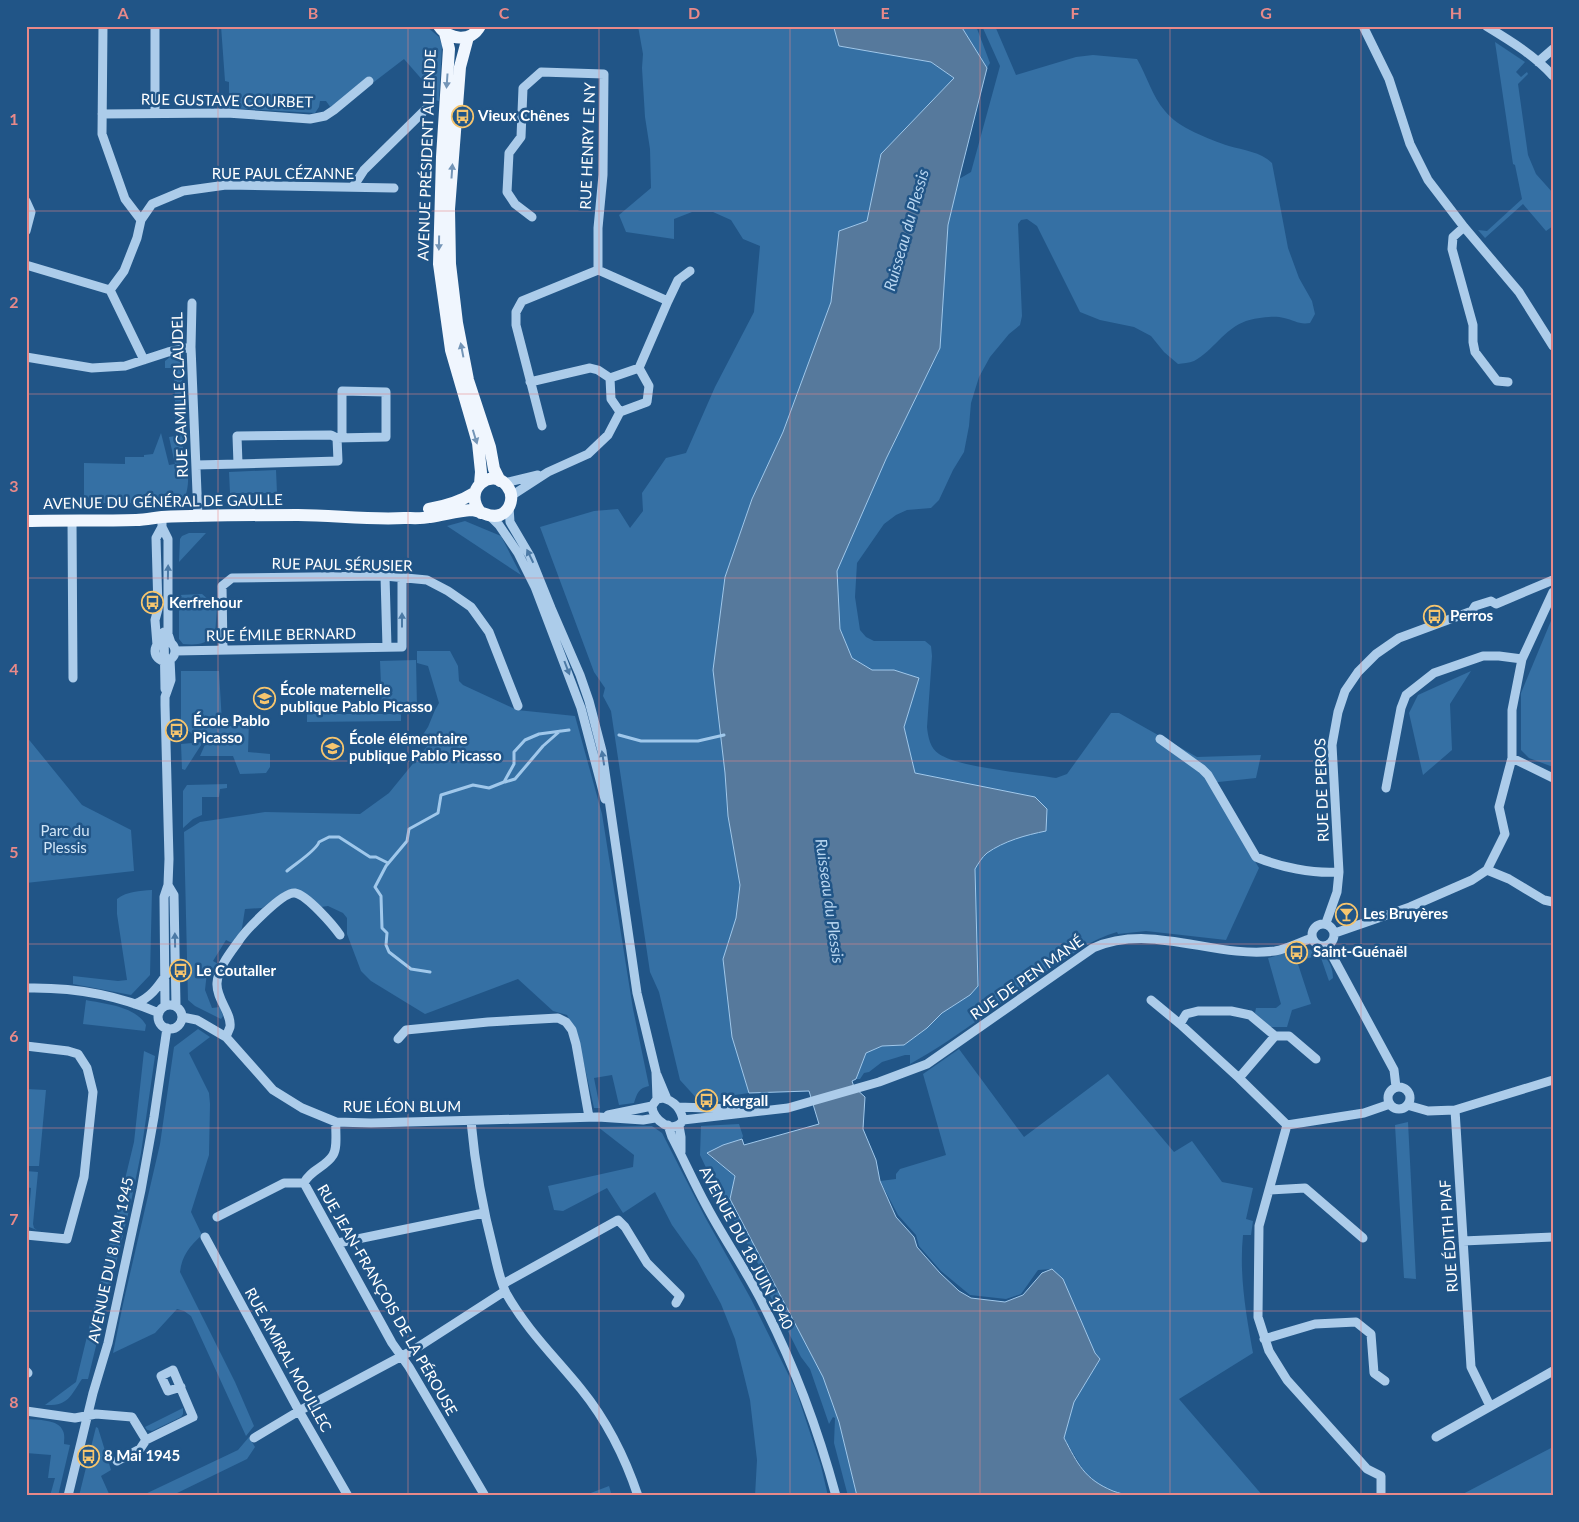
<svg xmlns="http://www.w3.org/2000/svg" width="1579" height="1522" font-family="Lato,sans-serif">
<rect width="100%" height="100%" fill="#215587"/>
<path fill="#3570a4" d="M221,26H426L439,37L442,45L439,101L431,99L432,91L404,59L374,82L369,76L331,108L326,101H320L319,107L315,113L229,108V82L225,81Z
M638,26H832L834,28L839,46L931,62L954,78L881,154L867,221L839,231L831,302L783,432L752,499L725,577L713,670L725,773L728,816L740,885L736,918L723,959L732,1037L749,1093L735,1095L733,1102L699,1101L680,1080L659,992L650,972L611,711L603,696L605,688L594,672L540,527L594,511L618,509L630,528L643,511L642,493L666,458L686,453L715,387L754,312L760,246L743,239L731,220L713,212H692L674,219V239L626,232L619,215L651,188L650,149L645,117L642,68L643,54Z
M961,26H976L990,63L987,68Z
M982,26H995L1016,75L1076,57L1093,55L1137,59C1147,76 1152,96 1165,111C1178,128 1209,139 1229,146C1243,150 1261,152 1272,163L1288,248L1299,278L1312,301L1315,314L1310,323C1299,325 1294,320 1284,318C1274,315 1256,318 1246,321C1224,329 1213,351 1194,361C1189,363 1183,363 1178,364L1164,352L1151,336L1134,327L1100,320L1080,312L1037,226L1027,219L1021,220L1018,224L1022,316L1020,325L1009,334L990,357L979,377L971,403L969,426L964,452L953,470L939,500L931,508L907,510L896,515L884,524L857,563L855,597L860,630L866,637L874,641H925L931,646L932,656L927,727C928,737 930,748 939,754C960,768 1028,773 1056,778L1067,774L1111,713H1119L1197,757L1261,755L1256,778L1209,783L1259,868L1226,940L1146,931L1118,934L1117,932C1092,939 1071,955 1050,969C1003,1000 959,1037 910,1064V1055H905L882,1062L869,1072L864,1073L860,1079H856L866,1053L882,1046L904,1045L927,1028L942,1013L970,995L978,986L975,869C978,864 982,857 987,853C1004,841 1026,835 1046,831L915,773L904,727L919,678L894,670H872L852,658L840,629L836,571L886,459L940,348L948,225L959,179L971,172L1000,66Z
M1495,42L1525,62L1516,72L1521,77L1527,72L1528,74L1518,84L1528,155L1536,174L1553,193V226L1546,231L1523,204L1485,238L1478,230L1487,231L1522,199L1515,165L1513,164Z
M170,357H182L183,451C189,466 191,489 182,503H98L84,495V463L125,464V457H144V455L153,454L161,433L169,465L175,464L169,437L176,436L174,368H165V361Z
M276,470L277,493H230L229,472Z
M465,521L501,536L521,575L447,526Z
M189,533H206L179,562L180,539L182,536Z
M202,594L217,607L215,635C205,645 196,645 183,644L179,639V595Z
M1553,616V767L1529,758L1521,750V693Z
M417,651H450L458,666L459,681L463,685L517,710L575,716L602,814L633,1009L649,1086C639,1088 637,1093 634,1103L619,1105L612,1075L594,1078L600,1108H594L577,1033L567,1015L553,1011L518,979L425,1014L371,981L361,971L347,934V918L343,913L328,906L321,907L292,889L283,893L262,908L245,909L242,928L234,944L226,940L213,961L220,965L216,976L207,972L205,990L212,1008L220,1007L223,1016L221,1019L195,1006L188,1000L184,832L200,822L265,812L360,814L389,793L429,744L416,745L428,727L435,710L439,703L428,666L417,663Z
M416,660L417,708H382L380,661Z
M181,671H219L222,723L233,727L249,720L248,752L270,754V767L266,773L240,774L233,756H200L207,740L241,738L240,735L194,737C191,732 188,729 181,730Z
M1471,671L1450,704L1452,750L1423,775L1409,713L1418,695Z
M307,714H401V721L307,722Z
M26,736L82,805L131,830L134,871L26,883Z
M203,742L185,770L182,769L181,744Z
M227,784V788L220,789L219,797H202V815L193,819L183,828V791L187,785Z
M152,890L150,975L131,995L73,984V976L118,981L127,980L117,914V899C128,891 139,891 152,890Z
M1300,949C1319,948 1333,959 1333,978L1329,981L1320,955L1297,961L1311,1004L1292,1010L1287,1027H1271L1255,1013L1256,1008H1276L1281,1004L1268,958Z
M86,1000C105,1004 135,1006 146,1025L145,1031L83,1024Z
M198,1029L210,1037L189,1053L209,1093L210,1104L209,1155L191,1212L202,1235C190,1246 182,1255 180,1272L235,1382L254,1426L246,1436L191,1316L184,1311L177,1309L155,1333L113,1353L123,1304L160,1144L174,1047Z
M959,1049L1024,1137L1108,1074L1174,1152L1192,1141L1222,1182L1253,1188L1246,1219L1253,1221L1251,1235H1243C1239,1275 1246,1314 1253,1353L1179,1399L1263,1496H1127L1099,1485L1087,1476L1064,1438L1074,1402L1100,1359L1095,1353L1063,1279L1052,1269L1038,1270L1021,1294L1006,1299L970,1295L941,1271L919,1246L916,1235L898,1215L880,1181L896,1179V1174L900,1169L946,1155L923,1074Z
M144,1051L155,1056L141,1153L131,1202L88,1379H82C70,1397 68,1406 45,1405L76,1382L134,1142Z
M26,1089L46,1090L39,1166H26Z
M1408,1122L1416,1279L1404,1278L1395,1125Z
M739,1124L743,1136L742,1139L723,1145L707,1154L735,1176L730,1199L823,1377L839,1422L857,1496H848L834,1443L835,1418L833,1417L829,1424L810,1369L801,1357L765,1286L766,1278L716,1188L718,1183L716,1177L710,1176L700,1155L701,1126Z
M644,1126H652L662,1133L705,1217L751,1299L796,1390L821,1466L828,1496H755L757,1460L750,1400L735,1339L721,1304L697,1260L672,1225L655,1192L623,1213L607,1188L563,1211L554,1210L548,1186L633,1167L634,1155L598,1127Z
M26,1171L38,1172L33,1224L34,1228L37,1230L29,1227L28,1224L31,1188L26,1187Z
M183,1408V1414L181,1417L152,1431L147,1430L145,1427Z
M26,1419C37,1420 59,1419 63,1431C65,1435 64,1440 64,1444L70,1445L58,1496H50L55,1478H48L51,1455L26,1453Z
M96,1427L98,1428L111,1470L101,1476L110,1496H79Z
M249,1437L255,1447L247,1459L171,1496H141L238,1450Z
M1553,1447V1496H1459Z
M609,1486L612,1496H583Z"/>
<path fill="#56799c" stroke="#a0c8eb" d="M832,26H961L987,68L959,179L948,225L940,348L886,459L837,571L840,629L852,658L872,670H894L919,678L904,727L915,773L1035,797L1047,809L1046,831C1026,835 1004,841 987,853C982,857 978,864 975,869L978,986L970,995L942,1013L927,1028L904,1045L882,1046L866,1053L856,1079L852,1081L854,1087L865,1097L863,1129L876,1160L880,1181L896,1217L914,1237L917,1247L940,1273L959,1291L971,1298L1005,1302L1023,1295L1042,1273L1052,1269L1063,1279L1095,1353L1100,1359L1074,1402L1064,1438C1078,1464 1084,1479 1113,1491C1119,1493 1125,1495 1132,1496H857L839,1422L823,1377L730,1199L735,1176L707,1153L723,1145L742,1139L744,1145L819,1124L809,1091L749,1093L732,1037L723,959L736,918L740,885L728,816L725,773L713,670L725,577L752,499L783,432L831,302L839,231L867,221L881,154L954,78L931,62L839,46L834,28Z"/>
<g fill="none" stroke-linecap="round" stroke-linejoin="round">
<path stroke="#a0c8eb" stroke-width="3" d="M619,735L641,741H698L724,735
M505,782L515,779L543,746L560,731
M287,871C295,864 317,850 319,842L329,837H339L370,857H376L388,863
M430,972L411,969L389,952L386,945L387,933L382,928L381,896L375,887L386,866L407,841L409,829L438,813L441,795L473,785L489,788L504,782L514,764V752L525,740L539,734L569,730"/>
<path stroke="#acccea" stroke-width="9" d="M103,26L102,134L125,199L141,220
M1363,26L1389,79L1410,144L1428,180L1464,227L1519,292L1553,346
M1486,26C1509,40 1534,55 1553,76
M1538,62L1553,49
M155,113V26
M102,114L227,113L310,119L325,116L334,110L369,81
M353,187L364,170L428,107
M26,201L31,212L26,231
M532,217L515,204L507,192L509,153L521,137L523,88L541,72L604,74L603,175L598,228V270
M1464,227L1453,237L1452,249L1473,325V342L1475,352L1497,381L1508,382
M26,265L110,290L144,360
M598,270L668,301
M110,290L124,271L137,238L141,220L152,204L183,191L226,185L394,188
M192,303L191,347L198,517
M26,357L92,368L125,366L168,352L191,347
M639,368L668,301L678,280L690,271
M530,382L590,368L598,370L610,378
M542,426L516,325V312L522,301L598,270
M331,435L337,438L338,461L238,464L237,436Z
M337,438L386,437V392L342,391V437
M196,465L238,464
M504,483L538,475
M511,496L548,472L588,454L608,435L620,412L647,402L649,386L639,368L610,378L611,399L620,412
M509,507L510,522L530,556L551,608L580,675L589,701L602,751L637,993L656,1072L657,1099
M490,516L499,525L518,553L535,587L581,708L605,799
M162,517V527L168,539V634L171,643
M72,520L73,678
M385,576L387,647
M164,632L165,689
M155 651a10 10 0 1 1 20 0a10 10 0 1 1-20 0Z
M157,645L155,620L158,609L156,538L162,527
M223,650L222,586L232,578L385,576L427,580L448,591L471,607L489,632L518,706
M175,651L402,647V578
M1160,739L1202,769L1208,775L1256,857C1280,867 1313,874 1339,872
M1512,758L1553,778
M1386,788L1401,708L1406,695L1434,673L1483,656H1499L1522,659
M1487,870L1505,834L1499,807L1512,758V710L1522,659L1553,592
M168,885L174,895L176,1006
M1326,923L1337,892L1339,872L1332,745L1338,712L1345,691L1358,672L1376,654L1399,638L1472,611L1475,606L1491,601L1496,604L1553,580
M1312 935a11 11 0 1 1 22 0a11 11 0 1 1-22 0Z
M1335,933L1410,907L1472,880L1487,870L1509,879L1544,900L1553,902
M1327,946L1394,1070L1396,1087
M26,988C71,987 118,995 159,1013
M1151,1000L1180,1024L1186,1014L1198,1011H1231L1250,1015L1275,1036H1289L1316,1059
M135,1004C150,998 157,988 166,975
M158 1017a12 12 0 1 1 24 0a12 12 0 1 1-24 0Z
M165,1006L164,897L168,885L169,859L165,705V697L171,680L170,659
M182,1017L197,1020L226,1037L273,1090L302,1108L336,1122L371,1123L598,1117L643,1120L655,1118
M1180,1024L1239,1078L1287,1125
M226,1037C227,1034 229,1030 230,1027C232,1013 216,999 217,983C218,968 230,953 238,942C245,931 283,891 295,893C307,895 333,925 340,935
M398,1039L406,1030L488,1022L558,1018L566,1022L572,1030L576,1044L589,1117
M26,1046L68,1051L78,1054L87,1068L93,1092L84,1177L67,1239L26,1235
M657,1075L667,1099
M1239,1078L1275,1036
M1388 1098a11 11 0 1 1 22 0a11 11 0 1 1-22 0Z
M663,1098C674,1101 681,1109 683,1120C674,1136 652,1120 652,1106L657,1099Z
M1407,1105L1428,1111L1455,1110L1553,1080
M678,1107L736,1109
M1455,1110L1471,1367L1490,1406
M608,1115L652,1106
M683,1120L788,1108L879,1082L927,1064L1093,948C1152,922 1214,959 1275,951C1287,949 1300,942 1312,938
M471,1121C475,1165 483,1210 494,1252C497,1266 500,1280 506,1293C526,1329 555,1357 581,1389C607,1421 625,1457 638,1496
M336,1122C335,1131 338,1147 333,1155C326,1167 310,1170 304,1183L392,1343L409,1367L485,1496
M668,1125L672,1137C684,1160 694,1183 706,1205C724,1239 746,1270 763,1304C794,1365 818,1429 836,1496
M1287,1125L1259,1226L1258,1317L1269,1351L1287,1380L1367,1469L1381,1476V1496
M1287,1125L1364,1113L1390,1104
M679,1126L681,1137V1152
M1269,1190L1305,1188L1363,1238
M217,1217L284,1183H304
M205,1237L299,1411L348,1496
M1463,1241L1553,1237
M338,1243L484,1213
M503,1284L618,1220L625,1227L647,1263L680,1296L676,1303
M1264,1339L1315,1324L1356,1322L1371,1334L1374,1373L1385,1381
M26,1371L28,1373
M26,1411L75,1418L96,1414L132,1417L146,1440L193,1417L173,1370L161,1376L168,1391L181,1387
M1436,1437L1553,1371
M254,1438L299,1411L415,1349L505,1291
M117,1461L140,1449L146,1440
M68,1496L93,1393L108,1343L141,1190L154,1117L167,1028"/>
<path stroke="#f0f6fe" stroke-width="12" d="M439,26C449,40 471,43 480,26
M445,33L449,49L442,157L439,264L451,350L478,443L481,472L480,484
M468,37L460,67L449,209L450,264L457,323L468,380L490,447L494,469L500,481
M429,509C445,506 460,502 474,493
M26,521C63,520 99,521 136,520C145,520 153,518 162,517C207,515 253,515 298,515C333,515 368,520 404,518C412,518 421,519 430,517C444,515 457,511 471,510C481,510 489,519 500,515C511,510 515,496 507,486C492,466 461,490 481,513"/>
</g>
<defs><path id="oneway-solid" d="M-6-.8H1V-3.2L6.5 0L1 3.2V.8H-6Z" transform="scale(1.25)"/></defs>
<g fill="#7495b7">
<use href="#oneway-solid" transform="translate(447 81) rotate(94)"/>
<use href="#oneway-solid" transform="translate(452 171) rotate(-86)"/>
<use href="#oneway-solid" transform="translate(439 243) rotate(91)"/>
<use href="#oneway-solid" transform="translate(462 350) rotate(-101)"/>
<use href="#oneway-solid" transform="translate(475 437) rotate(73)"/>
</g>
<g fill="#4b79a5">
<use href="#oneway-solid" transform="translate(530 556) rotate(-116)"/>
<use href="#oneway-solid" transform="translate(168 572) rotate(-89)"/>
<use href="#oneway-solid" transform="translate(402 620) rotate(-90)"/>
<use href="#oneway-solid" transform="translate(567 668) rotate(69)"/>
<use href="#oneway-solid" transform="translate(603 758) rotate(-99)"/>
<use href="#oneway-solid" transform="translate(175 940) rotate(-91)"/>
</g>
<path fill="none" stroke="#e88989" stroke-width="1" stroke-opacity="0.55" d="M218,26V1496M408,26V1496M599,26V1496M790,26V1496M980,26V1496M1170,26V1496M1361,26V1496M26,211H1553M26,394H1553M26,578H1553M26,761H1553M26,944H1553M26,1128H1553M26,1311H1553"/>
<defs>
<symbol id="bus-ring" viewBox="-11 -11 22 22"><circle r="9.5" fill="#215587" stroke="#f6c56e" stroke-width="1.5"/><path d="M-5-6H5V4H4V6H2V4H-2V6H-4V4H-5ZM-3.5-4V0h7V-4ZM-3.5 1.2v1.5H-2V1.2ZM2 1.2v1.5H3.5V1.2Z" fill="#f6c56e"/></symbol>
<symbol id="school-ring" viewBox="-11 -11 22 22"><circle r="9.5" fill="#215587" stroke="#f6c56e" stroke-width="1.5"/><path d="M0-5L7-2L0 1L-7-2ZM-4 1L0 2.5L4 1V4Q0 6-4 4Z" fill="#f6c56e"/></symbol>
<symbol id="bar-ring" viewBox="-11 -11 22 22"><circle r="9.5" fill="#215587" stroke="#f6c56e" stroke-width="1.5"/><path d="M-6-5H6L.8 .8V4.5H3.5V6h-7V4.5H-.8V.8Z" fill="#f6c56e"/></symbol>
</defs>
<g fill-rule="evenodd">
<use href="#bus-ring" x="450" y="104" width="25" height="25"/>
<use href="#bus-ring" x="140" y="590" width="25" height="25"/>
<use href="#bus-ring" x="1422" y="604" width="25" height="25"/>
<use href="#school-ring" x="252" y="686" width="25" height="25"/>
<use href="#bus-ring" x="164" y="718" width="25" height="25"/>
<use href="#school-ring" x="320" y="736" width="25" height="25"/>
<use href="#bar-ring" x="1334" y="902" width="25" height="25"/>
<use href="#bus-ring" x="1284" y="940" width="25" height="25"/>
<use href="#bus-ring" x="168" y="958" width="25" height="25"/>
<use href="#bus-ring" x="694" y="1088" width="25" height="25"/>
<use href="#bus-ring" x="76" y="1444" width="25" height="25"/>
</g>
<g text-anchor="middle" stroke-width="5" stroke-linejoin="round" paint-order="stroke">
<g font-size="15" fill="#fff" stroke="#215587">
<text transform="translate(227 101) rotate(1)" y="5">RUE GUSTAVE COURBET</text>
<text transform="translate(588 146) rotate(-88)" y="5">RUE HENRY LE NY</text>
<text transform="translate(427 155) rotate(-88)" y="5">AVENUE PRÉSIDENT ALLENDE</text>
<text x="283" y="179">RUE PAUL CÉZANNE</text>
<text transform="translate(180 395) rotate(-92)" y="5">RUE CAMILLE CLAUDEL</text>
<text transform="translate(163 502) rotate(-1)" y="5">AVENUE DU GÉNÉRAL DE GAULLE</text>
<text transform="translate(342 565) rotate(1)" y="5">RUE PAUL SÉRUSIER</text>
<text transform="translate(281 635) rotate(-1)" y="5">RUE ÉMILE BERNARD</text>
<text transform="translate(1322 790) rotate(-92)" y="5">RUE DE PEROS</text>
<text transform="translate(1027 978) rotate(-35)" y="5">RUE DE PEN MANÉ</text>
<text x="402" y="1112">RUE LÉON BLUM</text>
<text transform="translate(1449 1236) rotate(-94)" y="5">RUE ÉDITH PIAF</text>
<text transform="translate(746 1248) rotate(62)" y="5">AVENUE DU 18 JUIN 1940</text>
<text transform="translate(111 1260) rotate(-78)" y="5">AVENUE DU 8 MAI 1945</text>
<text transform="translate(387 1300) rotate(60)" y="5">RUE JEAN-FRANÇOIS DE LA PÉROUSE</text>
<text transform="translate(288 1360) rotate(61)" y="5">RUE AMIRAL MOULLEC</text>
</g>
<g font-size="15" font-weight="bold" fill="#fff" stroke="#215587" text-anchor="start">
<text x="478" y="121">Vieux Chênes</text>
<text x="169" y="608">Kerfrehour</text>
<text x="1450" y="621">Perros</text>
<text x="280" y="695">École maternelle<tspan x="280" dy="17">publique Pablo Picasso</tspan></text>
<text x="193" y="726">École Pablo<tspan x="193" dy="17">Picasso</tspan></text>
<text x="349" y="744">École élémentaire<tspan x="349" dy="17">publique Pablo Picasso</tspan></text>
<text x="1363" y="919">Les Bruyères</text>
<text x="1313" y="957">Saint-Guénaël</text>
<text x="196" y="976">Le Coutaller</text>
<text x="722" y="1106">Kergall</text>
<text x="104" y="1461">8 Mai 1945</text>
</g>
<g font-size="15" fill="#d0e5f7" stroke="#215587">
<text x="65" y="836">Parc du<tspan x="65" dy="17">Plessis</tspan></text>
</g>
<g font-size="16" font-style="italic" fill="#b8d6f1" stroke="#215587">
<text transform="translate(906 230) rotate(-74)" y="6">Ruisseau du Plessis</text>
<text transform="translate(830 901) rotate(82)" y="6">Ruisseau du Plessis</text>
</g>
</g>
<rect width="1579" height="1522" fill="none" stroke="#215587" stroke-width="55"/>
<rect x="28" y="28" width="1524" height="1466" fill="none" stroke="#e88989" stroke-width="2"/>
<g font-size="16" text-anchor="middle" font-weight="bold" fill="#e88989">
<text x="123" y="19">A</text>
<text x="313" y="19">B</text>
<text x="504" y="19">C</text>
<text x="694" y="19">D</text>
<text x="885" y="19">E</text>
<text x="1075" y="19">F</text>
<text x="1266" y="19">G</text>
<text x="1456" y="19">H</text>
<text x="14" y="125">1</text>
<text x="14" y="308">2</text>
<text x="14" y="492">3</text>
<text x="14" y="675">4</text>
<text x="14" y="858">5</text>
<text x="14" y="1042">6</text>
<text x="14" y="1225">7</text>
<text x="14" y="1408">8</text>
</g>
</svg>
